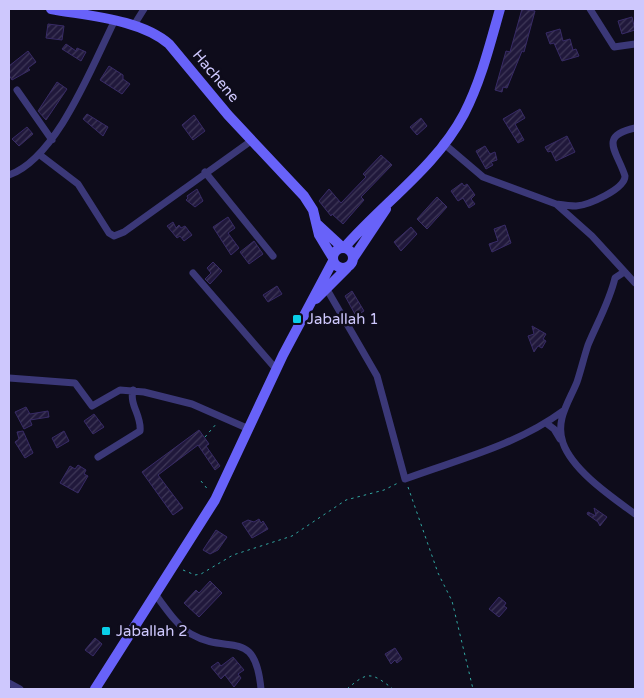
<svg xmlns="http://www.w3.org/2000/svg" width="644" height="698" font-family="'Varela Round',sans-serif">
<defs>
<pattern id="building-hatch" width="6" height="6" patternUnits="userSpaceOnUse" patternTransform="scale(1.25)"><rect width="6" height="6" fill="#20183b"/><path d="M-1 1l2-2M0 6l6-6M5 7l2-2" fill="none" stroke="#3f3858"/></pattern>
</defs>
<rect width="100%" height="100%" fill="#0e0c1b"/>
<path fill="url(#building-hatch)" stroke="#382b66" d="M522,9L535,11L524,52L522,51L507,88L503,87L502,92L495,90L506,51L510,52Z
M632,17L635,30L622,34L618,21Z
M48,24L64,26L62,40L46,38Z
M560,29L563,41L570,39L573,50L576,49L579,56L562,61L554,43L550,44L546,33Z
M66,44L76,51L77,48L86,52L81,61L62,49Z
M28,51L36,62L28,68L30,70L12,80L9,75V66Z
M109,66L123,75V79L130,84L122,94L100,80Z
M57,82L67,89L46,120L38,111Z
M520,109L525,118L515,124L524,140L518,143L503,119Z
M87,114L108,127L103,136L83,119Z
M194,115L205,131L193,140L182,125Z
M421,118L427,126L417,135L410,127Z
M27,127L33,134L19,146L12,139Z
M567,136L575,152L556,161L551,151L548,152L545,147Z
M485,146L490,154L495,152L497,160L491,162L493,165L486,169L476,151Z
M381,155L392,165L361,197L364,200L343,224L332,214L331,216L319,201L329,189L341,203L366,177L363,174Z
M462,183L464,186L467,184L475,195L471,199L475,204L469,208L463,198L458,201L451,191Z
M197,189L203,201L195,207L186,200L188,198L187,196Z
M437,197L447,207L427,229L417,219Z
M228,217L235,228L228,233L239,248L231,255L213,227Z
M173,222L176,228L179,225L181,228L185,226L192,235L184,241L180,236L177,238L167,226Z
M505,225L511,243L492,252L489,244L498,241L494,229Z
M411,227L417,234L401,251L394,242Z
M254,241L263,254L249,264L240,252Z
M213,262L222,271L210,284L205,279L211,273L207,268Z
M277,286L282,294L268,302L263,295Z
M352,291L364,311L356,316L345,296Z
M532,326L546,334L543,339L546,341L542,348L538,346L534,352L528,336L534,334Z
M26,407L30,414L48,411L49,417L30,420L32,425L24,429L15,412Z
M94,414L104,427L93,434L84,421Z
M199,430L209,444L206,446L220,466L215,470L198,445L158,475L183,508L173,515L142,472Z
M23,431L33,453L25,458L15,442L19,439L17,432Z
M64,431L69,441L57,448L52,438Z
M78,465L86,470L84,474L88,476L78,493L60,483L70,466L75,469Z
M594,508L607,517L600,526L598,522L587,514L588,512L596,516Z
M259,519L261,523L263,521L268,529L252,538L242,523L248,520L254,522Z
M216,530L227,537L218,550L210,554L203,550Z
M210,581L222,593L199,617L184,603L196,590L199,593Z
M499,597L506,603L504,606L507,608L499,617L489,609Z
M95,638L102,644L93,656L85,650Z
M395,648L402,659L397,663L395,660L391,664L385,654Z
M233,657L244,670L238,674L241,678L234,687L225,675L221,679L211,667L218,662L221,666Z"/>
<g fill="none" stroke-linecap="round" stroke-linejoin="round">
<path stroke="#31a8a2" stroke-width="1" stroke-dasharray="2.5 4" stroke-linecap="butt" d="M205,437L217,423
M201,481L209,491
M408,487L438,573L452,601L473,689
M183,570L195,575L201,574L233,555L292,536L346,500L384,490L398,483
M347,689C368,671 371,672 393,689"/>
<path stroke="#3b3878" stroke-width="7" d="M590,9L614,47L635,44
M134,25L144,9
M17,90L52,140
M443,143L483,177L556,204L592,236L635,283
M40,155L78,184L109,233L114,236L124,232L251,141
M205,172L273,256
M9,175C57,158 92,66 114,22
M556,204C563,205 570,206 576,206C589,205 625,189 625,176C617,151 598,136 635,128
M624,272L615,278C609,303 597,323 588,345C584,357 581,370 577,382C569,402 555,420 563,443C573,471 612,497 635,514
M193,273L276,369
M325,286L377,376L405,479C459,459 515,446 563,411
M9,378L75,383L92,406L120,390L144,392L192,404L249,429
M546,423L554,429L560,439
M98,457L140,431C142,416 129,405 133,390
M155,594C165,607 177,626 191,634C229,656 255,626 261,689
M9,683L20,689"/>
<path stroke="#6862f9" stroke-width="10" d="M51,9C88,16 140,19 169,44L228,115L304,196L313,210L319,235L333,258
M317,224L343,248
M333 258a10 10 0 1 1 20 0a10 10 0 1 1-20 0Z
M344,248C383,203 436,167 464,114C481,81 490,44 500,9
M354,257L386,209
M316,299L347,268
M95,689L215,500L283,355L333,261"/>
</g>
<g fill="#09cfe8" stroke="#0e0c1b" stroke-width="2">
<rect x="292" y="314" width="10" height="10" rx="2.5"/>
<rect x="101" y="626" width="10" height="10" rx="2.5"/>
</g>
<g text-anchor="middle" stroke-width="5" stroke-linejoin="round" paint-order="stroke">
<g font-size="15" fill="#cec8fd" stroke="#0e0c1b">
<text transform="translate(216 76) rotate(50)" y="5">Hachene</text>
</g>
<g font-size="15" fill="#cec8fd" stroke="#0e0c1b" text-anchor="start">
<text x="307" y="324">Jaballah 1</text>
<text x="116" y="636">Jaballah 2</text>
</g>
</g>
<rect width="644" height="698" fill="none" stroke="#cec8fd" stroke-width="20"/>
</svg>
